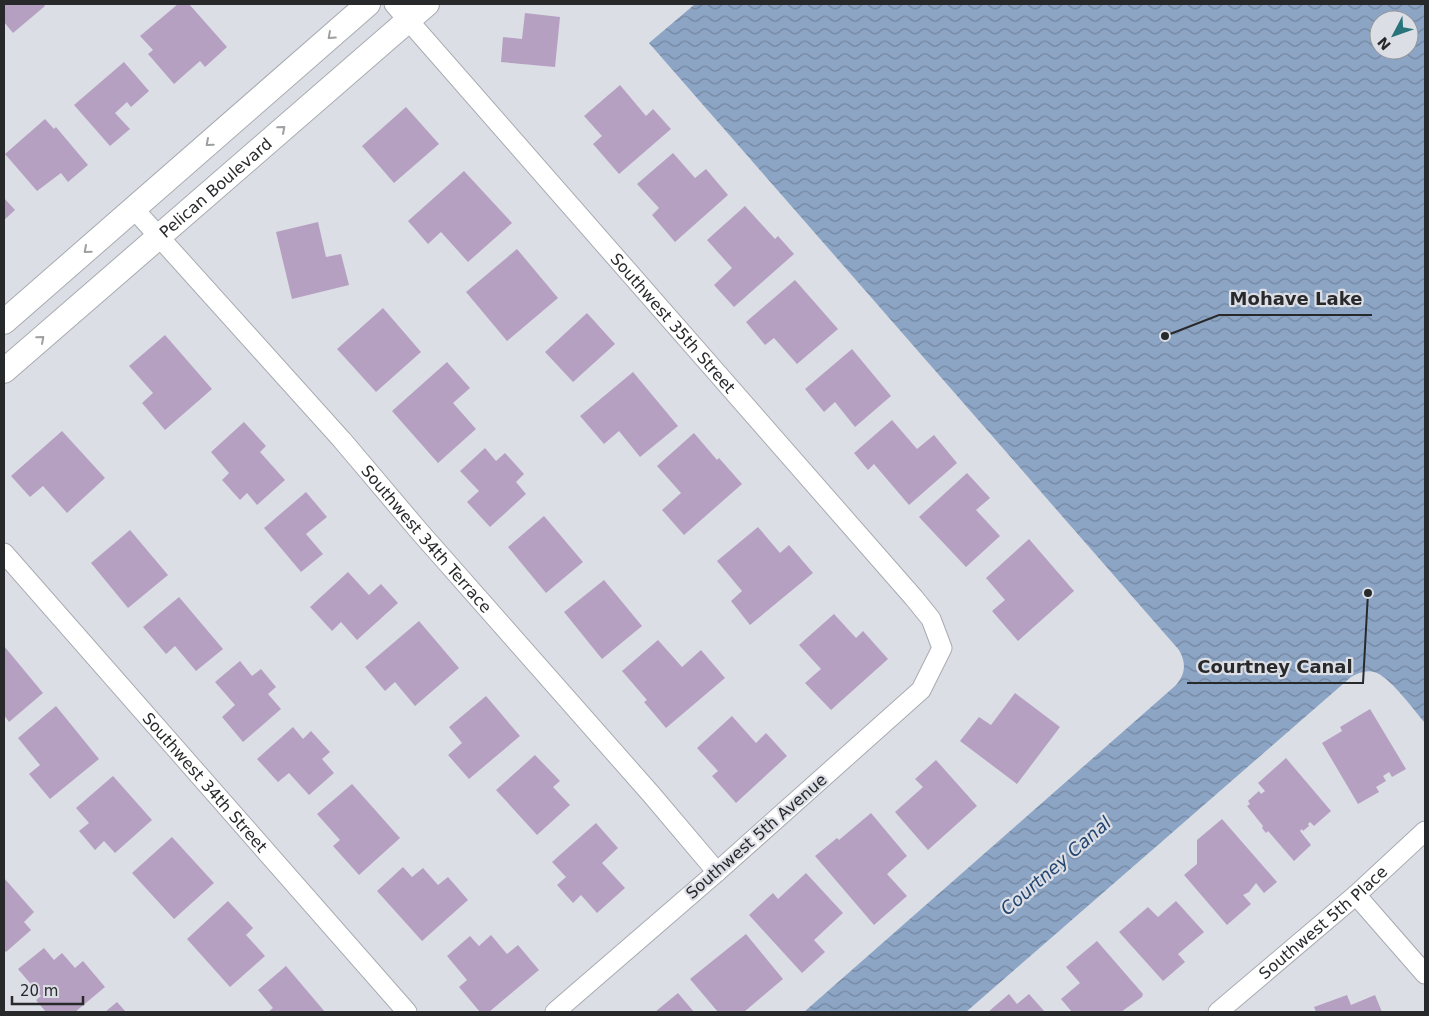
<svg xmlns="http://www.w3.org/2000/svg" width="1429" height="1016" font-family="'DejaVu Sans',sans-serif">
<defs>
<pattern id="water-waves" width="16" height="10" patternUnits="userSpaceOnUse" patternTransform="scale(1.25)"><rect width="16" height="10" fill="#8da5c5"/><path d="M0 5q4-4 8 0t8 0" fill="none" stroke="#7386a0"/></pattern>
</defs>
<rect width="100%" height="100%" fill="#dbdee5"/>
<path fill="url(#water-waves)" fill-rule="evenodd" d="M695,4H1425V723C1414,710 1392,680 1377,673C1368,669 1359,672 1351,677L966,1012H804L1175,686C1185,675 1187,664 1179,650L649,43ZM1379,20H1409V50H1379Z"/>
<path fill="#b6a0c2" d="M4,4H43L45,6L13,33L4,22Z
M178,4H189L227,47L205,67L200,61L174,84L148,54L153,50L140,36Z
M525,13L560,17L555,67L501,62L503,37L522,39Z
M124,62L149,91L131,107L127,102L115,113L130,129L110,146L74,105Z
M620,85L646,116L653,109L671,129L619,174L593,144L602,136L584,116Z
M406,107L439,144L394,183L362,146Z
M45,119L54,129L56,127L88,165L68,182L61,173L37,191L5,154Z
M673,153L695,178L706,169L728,195L675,242L652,215L659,208L637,184Z
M464,171L512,223L468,262L441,232L428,244L408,221Z
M4,198L15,210L4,220Z
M745,206L775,239L778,236L794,254L734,307L714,285L732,268L707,240Z
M318,222L326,257L341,254L349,285L292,299L276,232Z
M517,249L558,298L507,341L466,292Z
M795,280L838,329L797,364L774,338L765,345L746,322Z
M383,308L421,352L376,392L337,349Z
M587,313L615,344L573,382L545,352Z
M165,335L212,389L165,430L142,403L153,393L129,366Z
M852,349L891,396L855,427L835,402L824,412L805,389Z
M447,362L470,388L453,403L476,429L438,463L392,411Z
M633,372L678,426L640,457L619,431L604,444L580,416Z
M892,420L917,449L934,435L957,463L909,505L874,464L868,470L854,453Z
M244,422L266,446L260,452L285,480L257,505L247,493L240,500L222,480L229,473L211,452Z
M62,431L105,478L67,513L43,486L30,497L11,476Z
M694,433L717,460L719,458L742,484L684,535L662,510L681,493L657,466Z
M485,448L496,461L505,453L524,474L516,482L526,494L490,527L467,502L479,491L460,471Z
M967,473L990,498L976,510L1000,536L966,567L919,517Z
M306,492L327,517L306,534L323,554L301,572L264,528Z
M544,516L583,562L546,593L508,547Z
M758,527L780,553L789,545L813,573L750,625L731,601L742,591L717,561Z
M130,530L168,575L128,608L91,563Z
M1029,539L1074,591L1018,641L992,611L1005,600L986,578Z
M348,572L369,595L381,584L398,603L357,640L341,622L332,631L310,607Z
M604,580L642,626L602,659L564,612Z
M179,597L223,649L196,671L175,646L166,654L143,627Z
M834,614L856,638L863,631L888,659L831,710L805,683L821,669L799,645Z
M419,621L459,668L415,706L395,682L385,691L365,667Z
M658,640L682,667L701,650L725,678L666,728L644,702L647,700L622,671Z
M4,646L43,693L9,722L4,715Z
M240,661L252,676L261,669L276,687L268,694L281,709L243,742L222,717L235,705L215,682Z
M1015,693L1060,727L1017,784L960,741L979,717L991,725Z
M486,696L520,736L469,779L448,755L462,743L449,727Z
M56,706L99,759L50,799L29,774L40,765L18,738Z
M1370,709L1406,769L1392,777L1389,772L1383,776L1386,781L1376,787L1379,792L1358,804L1322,743L1342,731L1340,727Z
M732,716L756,743L766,733L787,756L736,803L712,776L718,771L697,748Z
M293,727L303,739L311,731L330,752L322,759L334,773L309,795L289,773L278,782L257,759Z
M535,755L560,781L553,787L570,805L537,835L496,790Z
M1286,758L1331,811L1314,826L1310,822L1308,824L1309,826L1303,831L1302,829L1300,831L1311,845L1294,861L1268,831L1266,833L1262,828L1263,826L1247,806L1250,804L1248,801L1259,791L1261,794L1265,791L1258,783Z
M936,760L977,806L928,850L895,812L923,787L915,779Z
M113,776L152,820L115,853L104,841L95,850L79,831L89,823L76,808Z
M352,784L400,838L359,875L333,846L340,840L317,814Z
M871,813L907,856L887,874L907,896L874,925L815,856L837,838L839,840Z
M1222,819L1277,882L1264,893L1256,883L1249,892L1243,895L1251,904L1227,925L1184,875L1197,864V840Z
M596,823L618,848L602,863L625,888L597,913L581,895L573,903L557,885L566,877L552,862Z
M172,837L214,883L174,919L132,873Z
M403,867L412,877L423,868L438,885L448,877L468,900L422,941L377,891Z
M806,873L843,913L814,940L825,952L802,973L749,915L773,893L778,899Z
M4,878L34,912L24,922L31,930L6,952L4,950Z
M228,901L253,928L246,935L265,956L230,987L187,939Z
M1176,901L1204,932L1178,954L1185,962L1163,981L1119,932L1148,907L1158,917Z
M746,934L783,979L744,1012H718L690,979Z
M491,935L507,954L518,945L539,970L489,1012H480L459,987L467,980L447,956L470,936L479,946Z
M1097,941L1143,994L1142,997L1121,1012H1072L1061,999L1080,983L1066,967Z
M44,948L54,960L62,953L75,968L83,961L105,987L75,1012H46L36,1000L41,996L18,969Z
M286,966L325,1012H268L273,1008L258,990Z
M678,993L694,1012H655Z
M1009,994L1017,1004L1029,994L1045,1012H988Z
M1347,995L1351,1005L1375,995L1382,1012H1316L1314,1007Z
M117,1002L126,1012H105Z"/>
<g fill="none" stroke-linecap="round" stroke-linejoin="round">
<defs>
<g id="minor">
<path id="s1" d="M394,4L914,598L931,619L942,648L921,690L717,872L555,1012"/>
<path id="s2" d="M134,209L342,440L419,531L651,794L717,872"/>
<path id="s3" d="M4,553L407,1012"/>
<path d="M1356,895L1425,974"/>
<path id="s4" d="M1218,1012L1356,895L1425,831"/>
</g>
<g id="tertiary">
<path d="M4,322L368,4"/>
<path id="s5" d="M4,371L427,4"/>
</g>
</defs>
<use href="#minor" stroke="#a8abb1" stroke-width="21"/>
<use href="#tertiary" stroke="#a8abb1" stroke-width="26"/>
<use href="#minor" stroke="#fff" stroke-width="19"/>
<use href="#tertiary" stroke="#fff" stroke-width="24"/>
</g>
<defs><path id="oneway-chevron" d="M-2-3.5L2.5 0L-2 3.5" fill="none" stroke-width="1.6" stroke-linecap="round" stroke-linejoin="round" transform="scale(1.25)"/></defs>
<g stroke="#9e9fa0">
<use href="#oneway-chevron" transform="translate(331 36) rotate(138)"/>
<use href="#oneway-chevron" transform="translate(282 129) rotate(-41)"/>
<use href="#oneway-chevron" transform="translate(209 143) rotate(139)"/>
<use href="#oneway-chevron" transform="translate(87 250) rotate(139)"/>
<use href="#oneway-chevron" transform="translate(41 339) rotate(-41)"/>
</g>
<g text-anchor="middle" stroke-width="4.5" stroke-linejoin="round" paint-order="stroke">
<g font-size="16" fill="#28292b" stroke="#dbdee5">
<text dy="6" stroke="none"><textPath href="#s5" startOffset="280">Pelican Boulevard</textPath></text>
<text dy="6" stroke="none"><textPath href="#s1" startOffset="424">Southwest 35th Street</textPath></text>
<text dy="6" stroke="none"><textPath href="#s2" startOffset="441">Southwest 34th Terrace</textPath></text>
<text dy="6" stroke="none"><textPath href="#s3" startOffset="305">Southwest 34th Street</textPath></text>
<text transform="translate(756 836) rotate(-41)" y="6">Southwest 5th Avenue</text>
<text dy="6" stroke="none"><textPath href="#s4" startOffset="138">Southwest 5th Place</textPath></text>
</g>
<g font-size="18" font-style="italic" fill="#224570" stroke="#dbdee5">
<text transform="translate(1056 866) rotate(-41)" y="6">Courtney Canal</text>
</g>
</g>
<path fill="none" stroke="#28292b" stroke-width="2" d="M1165 336L1219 315H1372M1368 593L1363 683H1187"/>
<g fill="#28292b" stroke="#dbdee5" stroke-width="2">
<circle cx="1165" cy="336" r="5"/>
<circle cx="1368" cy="593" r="5"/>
</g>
<g font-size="18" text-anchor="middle" font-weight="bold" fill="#28292b" stroke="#dbdee5" stroke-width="4.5" stroke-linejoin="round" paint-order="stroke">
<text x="1296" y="305">Mohave Lake</text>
<text x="1275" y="673">Courtney Canal</text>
</g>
<rect width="1429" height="1016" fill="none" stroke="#28292b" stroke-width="10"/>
<g transform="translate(1394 35) rotate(229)"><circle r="24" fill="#dbdee5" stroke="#93969b"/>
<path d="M0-4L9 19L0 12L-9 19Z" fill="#29737a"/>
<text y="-8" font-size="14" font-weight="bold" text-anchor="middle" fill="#28292b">N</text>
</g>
<path d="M12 996v8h71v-8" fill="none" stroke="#28292b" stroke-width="2.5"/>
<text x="20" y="996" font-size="15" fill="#28292b" stroke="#dbdee5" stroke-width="4" paint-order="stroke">20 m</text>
</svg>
